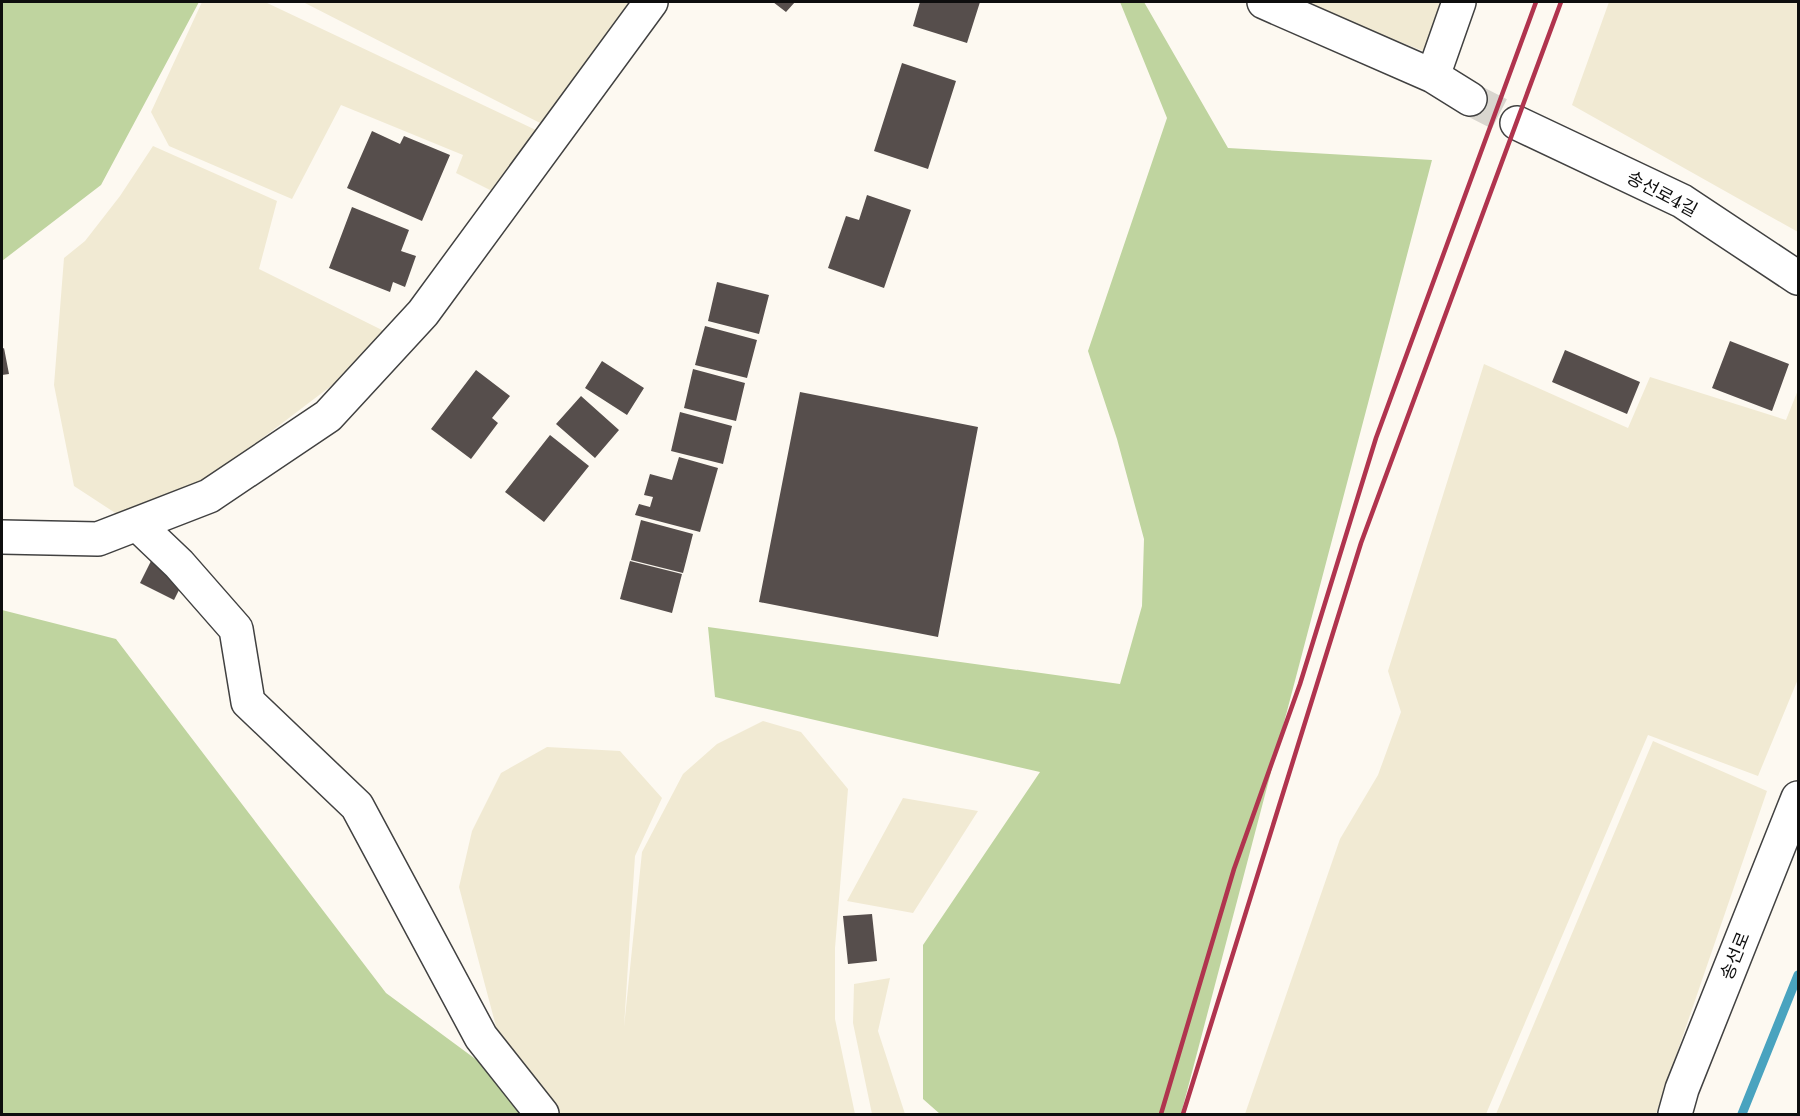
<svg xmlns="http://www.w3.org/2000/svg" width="1800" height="1116" font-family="'Libre Baskerville','Noto Sans KR',serif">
<rect width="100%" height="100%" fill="#fdf9f1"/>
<path fill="#f1ead3" d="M202,2H265L540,132L498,194L456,173L463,155L341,105L292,199L169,146L151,112Z
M303,2H629L544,125Z
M1296,2H1441L1426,52Z
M1609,2H1798V232L1572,105Z
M153,146L277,201L259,269L386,332L339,380L203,483L126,520L74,486L54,385L64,258L85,241L120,196Z
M1484,364L1628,428L1650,377L1786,420L1798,390V679L1758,776L1648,735L1486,1114H1245L1340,839L1378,775L1401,712L1388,671Z
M763,721L801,732L848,789L835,948V1019L855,1114L560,1113L498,1034L459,887L472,831L501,773L547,747L620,751L662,798L635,856L624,1027L642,852L683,774L717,744Z
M1653,741L1767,791L1656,1114H1496Z
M903,798L978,811L913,913L847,901Z
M890,978L878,1031L905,1114H872L853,1023L854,984Z"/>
<path fill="#bfd49f" d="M2,2H199L101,185L2,261Z
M1120,2H1144L1228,148L1432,160L1181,1114H940L923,1099V945L1040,772L715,697L708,627L1120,684L1142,606L1144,539L1117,439L1088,351L1167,118Z
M2,610L116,639L386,993L550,1114H2Z"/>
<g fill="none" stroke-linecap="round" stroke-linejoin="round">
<path stroke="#49a3bf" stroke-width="9" d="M1742,1114L1798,975"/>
</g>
<path fill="#564e4c" d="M773,2H795L786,12Z
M920,2H980L967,43L913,26Z
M902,63L956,81L928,169L874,151Z
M372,131L400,144L404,136L450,155L422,221L347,188Z
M867,195L911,210L884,288L828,268L846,216L859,220Z
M352,207L409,230L401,251L416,256L405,287L393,282L390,292L329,268Z
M717,282L769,295L759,334L708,321Z
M705,326L757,340L747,378L695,365Z
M1730,341L1789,364L1772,411L1712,388Z
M4,348L9,374L2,375V349Z
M1565,350L1640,382L1627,414L1552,382Z
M602,361L644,388L627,415L585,388Z
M693,369L745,383L736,421L684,408Z
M476,370L510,396L492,418L498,423L471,459L431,429Z
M800,392L978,427L938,637L759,602Z
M581,396L619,430L595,458L556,424Z
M680,412L732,426L723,464L671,451Z
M550,435L589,466L544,522L505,492Z
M679,457L718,468L700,532L635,515L639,504L650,507L653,497L644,495L650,474L672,480Z
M641,520L693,534L683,573L631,560Z
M151,561L185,578L174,600L140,583Z
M630,561L682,574L672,613L620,599Z
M872,914L877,961L848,964L843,916Z"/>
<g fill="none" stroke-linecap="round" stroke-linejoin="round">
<path stroke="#d9d6cf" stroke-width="33" stroke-dasharray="33 16" stroke-linecap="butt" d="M1470,99L1517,123"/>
<defs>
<path id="minor" d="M1264,2L1433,76L1470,99
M1433,76L1459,2
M1517,123L1682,201L1798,278
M137,524L179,564L236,629L248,702L357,806L481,1037L542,1114
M2,537L98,539L209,496L328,416L423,313L651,2
M1675,1114L1682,1089L1798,798"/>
</defs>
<use href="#minor" stroke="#414141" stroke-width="36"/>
<use href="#minor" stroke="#fff" stroke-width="33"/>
<path stroke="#b0344e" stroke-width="4.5" d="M1161,1114L1234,869L1300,684L1376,438L1536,2
M1183,1114L1361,543L1561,2"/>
</g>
<g text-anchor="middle" stroke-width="6" stroke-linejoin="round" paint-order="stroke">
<g font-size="18" fill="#0e0e0e" stroke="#fff">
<text transform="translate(1662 194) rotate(28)" y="6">송선로4길</text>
<text transform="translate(1735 956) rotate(-68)" y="6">송선로</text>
</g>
</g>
<rect width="1800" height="1116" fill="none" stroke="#0e0e0e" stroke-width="6"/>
</svg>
